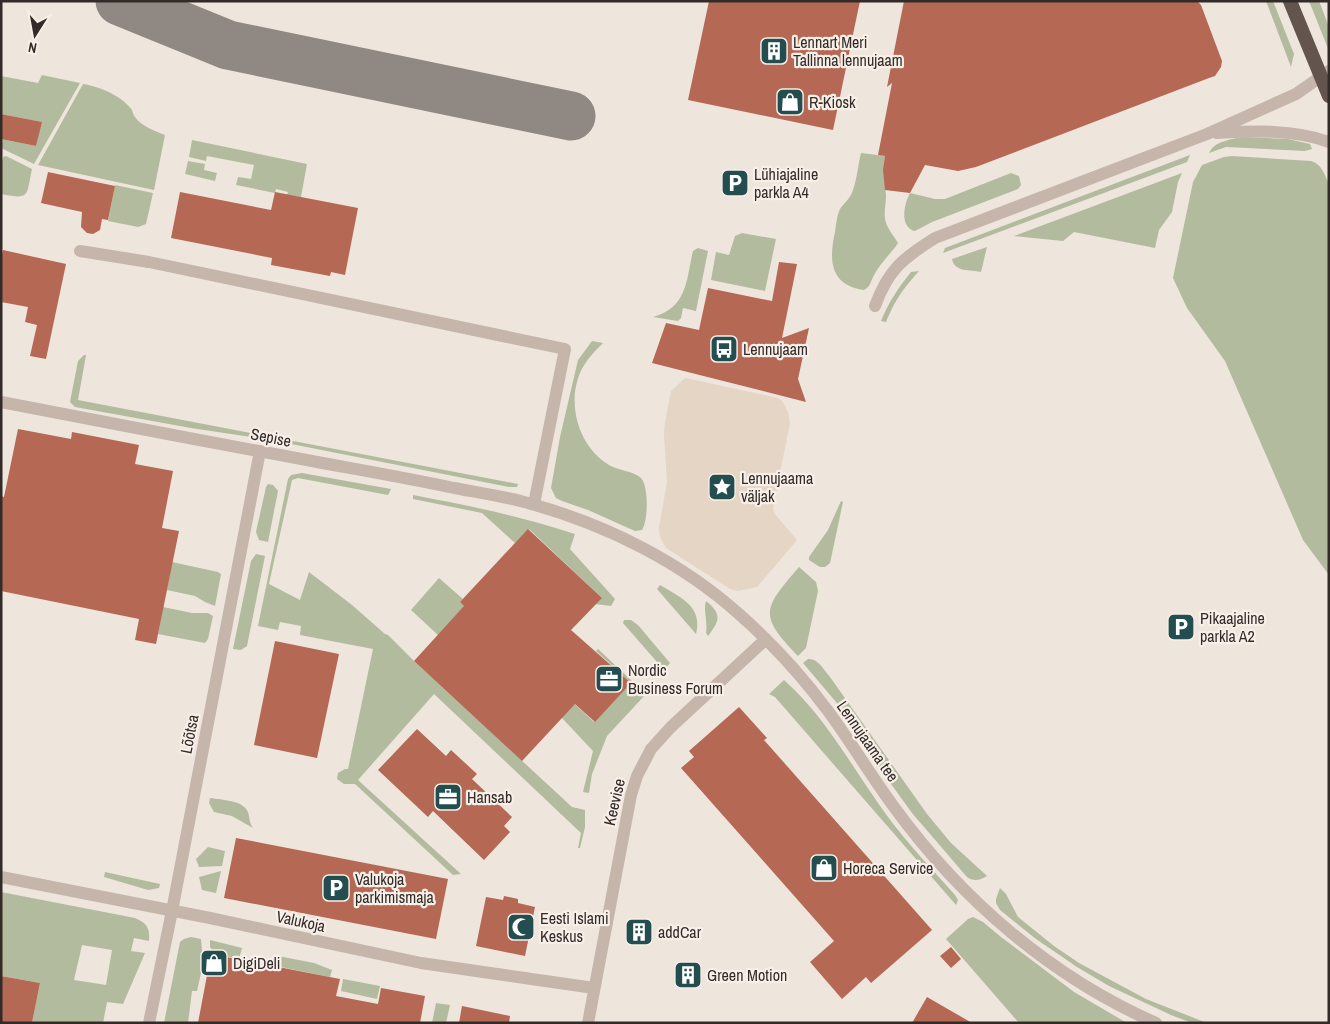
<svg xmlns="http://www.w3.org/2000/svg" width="1330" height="1024" font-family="'Archivo Narrow',sans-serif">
<rect width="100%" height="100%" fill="#eee5dc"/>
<path fill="#b2bb9e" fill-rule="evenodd" d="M1266,1H1273L1294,54L1291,67Z
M1309,1H1319L1329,27V51Z
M42,75L80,83L34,164L1,148V139L36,146L41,122L1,114V76L38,83Z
M83,84C100,87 121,95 132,110C133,112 133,115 135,117C141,126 155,131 165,135L154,190L38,165Z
M1242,137L1288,139L1310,144L1312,149L1305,151L1226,147L1209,153C1215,141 1229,140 1242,137Z
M192,140L307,164L301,197L287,195L288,192L276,189L275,193L236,185L238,177L251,179L254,165L207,156L206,161L189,157Z
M861,153L885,156C883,170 885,182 886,196C886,205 883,213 886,223C889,231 894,236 898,243C890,255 879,264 873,277C870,283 870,287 864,290C829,285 829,259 835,232C836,225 837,215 840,209C844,203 850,199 853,190C857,179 858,165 861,153Z
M1190,155L1187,162L943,253L945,248Z
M6,156L32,169C26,196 31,200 1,194V165L3,157Z
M1232,156L1311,161C1322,164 1324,174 1329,184V575L1303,540L1225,361L1187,308L1173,278L1193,182L1202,165L1224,157Z
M188,161L205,164L204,170L217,173L215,181L185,174Z
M1011,173L1019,176L1021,185L1018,189L932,222L915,231C899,227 904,204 910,193L935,199H945Z
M1182,173L1178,182L1172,212L1159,230L1155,248L1074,232L1063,241L1014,236Z
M115,185L153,193L146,224L138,227L108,221Z
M742,233L776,239L765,291L711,280L716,252L729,255L735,236Z
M987,247L981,272C970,269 955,273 952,259Z
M698,248L708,251L696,311L683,308L681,318L678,321L653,317C688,307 686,280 693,251Z
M919,271C903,289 895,300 886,322L881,321C889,302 898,288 911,272Z
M592,341L603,343C596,350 589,357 583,367C565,399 577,446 609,465C617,470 636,472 641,478C649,487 648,521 642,530L635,531L588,510L562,501L556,498L551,488L560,437L578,360Z
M84,355H86L78,400L518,484L517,487H509L271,440L191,428L75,407L70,402L78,361Z
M302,473L391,489L388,495L298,478L292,480L269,584L300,600L309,572L352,605L385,634L388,635L414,661L572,807L585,810V827L580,848H578L581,833L434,694L358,780L461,874L453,875L355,784H344L337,779L338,773L345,769H348L373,649L300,635L301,626L280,622L278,630L258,626L288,479L291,475Z
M268,484L273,485L278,491L268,542L259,540L256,532L266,487Z
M413,495C470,506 521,516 575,534L570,549L615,599L611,606L595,604L602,598L529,529L515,543L482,513L413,499Z
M841,501L843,502L830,563L825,567H820L809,560V557L828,530Z
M256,554L265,556L247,646L241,650L233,649L251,561Z
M172,562L218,572L221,574L215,606L205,602L195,596L167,590Z
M799,567L816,582L818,591L806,648L798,656C758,615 763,609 799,567Z
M439,578L463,599L460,602L532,669L535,667L594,722L631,683L596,651L598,649L646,694L607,736L592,774L589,793L583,792L593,751L562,718L438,635L411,610Z
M660,585C681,598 703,606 696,634L657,589Z
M706,601C722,614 720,620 708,636L706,633C708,622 703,610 706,601Z
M163,607L192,613H208L213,616L208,639L205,643L158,634Z
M624,620H631L638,625L670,663L664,670L623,623Z
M808,659C818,658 823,669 830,677L927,814L951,843L987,876C981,880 973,882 967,877L912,813L868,752L836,702L803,663Z
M784,680C827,718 854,771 888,817C908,844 932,869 955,895L958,900L956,905L775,697L769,694Z
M210,798C222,800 243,800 248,812C250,818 249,823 253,828L232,816L214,812L209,803Z
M208,847L225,851L222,866L199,867L196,859Z
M221,871L216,893L202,890L199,877Z
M105,872L160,884L159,888L148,890L104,877Z
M1000,888L1006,894L1018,917L1054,946L1079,963L1146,999L1207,1023H1192L1171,1015L1109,986L1077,967L1036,939L1000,910L996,903V899Z
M1,892L135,918C147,923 150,928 149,941L134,938L131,951L145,953L123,1004L107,1002L103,1023H32L40,983L1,976ZM82,945L112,950L106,985L74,980Z
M973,917L983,922L1001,937L1074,992L1127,1023H1019L946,939L968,919Z
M191,937L201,939L203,964L197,991H192L188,1023H164L180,942L184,939Z
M210,940L242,948L239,959L216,954L210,947Z
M278,956L314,963L332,970L330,977L276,966Z
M343,979L380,986L377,999L341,991Z
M436,1003L450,1005L446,1023H432Z"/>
<path fill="#e4d5c5" d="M685,378L778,398L783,402L788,412L790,423L773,508L774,513L797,540L757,587L738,591L730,589L666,548L660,537L659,528L667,482L664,434L665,422L671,391Z"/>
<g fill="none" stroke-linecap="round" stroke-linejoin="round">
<path stroke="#908882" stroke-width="49" d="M120,1L228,45L571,116"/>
</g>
<path fill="#b56853" d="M709,1H860L833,130L688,100Z
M904,1H1197L1201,5L1222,61L1221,67L1215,76L1209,78L976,167L958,171L925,165L910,193L885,190L883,170L885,156L878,155L892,83L887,87Z
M1,114L42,122L36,146L1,139Z
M48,172L115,186L108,220L102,219L100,230L93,234L87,233L81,227L82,212L41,203Z
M180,192L271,210L275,192L358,208L345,275L331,272L330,276L271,265L272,258L171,238Z
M3,250L66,264L46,359L30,356L37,325L25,322L28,307L1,302V258Z
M779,262L797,264L782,338L809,328L798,379L806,402L652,363L666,323L699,330L708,288L772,301Z
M18,429L71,439L72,432L139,445L135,464L173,471L162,528L179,531L156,644L135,640L139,619L1,591V496L4,497Z
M528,529L602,598L571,630L631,683L595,722L575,704L522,761L414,661L464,606L460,602Z
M275,641L339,654L317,758L254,745Z
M739,707L767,738L764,740L932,930L871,983L866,977L842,999L810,962L834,941L681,768L694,757L689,751Z
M417,729L446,756L451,750L477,774L472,779L512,817L504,826L510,832L484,860L433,811L428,817L378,770Z
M236,838L448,879L436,939L224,898Z
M504,896L518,899V903L535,907L525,956L476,946L486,897L503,900Z
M630,922L652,927L648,942L626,937Z
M951,947L961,959L951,968L940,956Z
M211,954L340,979L336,996L378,1004L381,988L425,996L420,1023H198Z
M1,976L40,983L32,1023H1Z
M927,997L972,1023H912Z
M462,1006L510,1016L509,1023H459Z"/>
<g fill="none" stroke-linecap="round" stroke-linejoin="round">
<path stroke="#c5b5aa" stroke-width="12" d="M1217,133C1254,131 1293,129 1329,142
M80,251L149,262L565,349L534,504
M875,306C888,270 903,258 935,238L1207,134L1296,94L1329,71
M1,402C105,422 208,442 312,461C360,470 407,478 454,488C481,493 509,497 535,505C609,526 682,563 739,614C772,643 802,676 828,711C851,742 871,776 894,807C961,899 1051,977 1156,1023
M1,877L210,918L421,963L594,988
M149,1023L172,911L260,451
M588,1023L631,795L637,776L651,749L671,727L766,639"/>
<path stroke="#63544e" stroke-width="14" d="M1290,1L1329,96"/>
</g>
<defs>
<symbol id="building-square" viewBox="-11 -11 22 22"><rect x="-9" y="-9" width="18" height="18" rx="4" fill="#234d4f" stroke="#f7efe8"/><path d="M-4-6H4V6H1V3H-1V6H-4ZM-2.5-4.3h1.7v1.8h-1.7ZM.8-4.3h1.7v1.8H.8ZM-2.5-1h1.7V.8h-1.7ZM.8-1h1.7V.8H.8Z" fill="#fff"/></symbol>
<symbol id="shop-square" viewBox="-11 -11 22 22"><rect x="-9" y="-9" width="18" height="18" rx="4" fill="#234d4f" stroke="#f7efe8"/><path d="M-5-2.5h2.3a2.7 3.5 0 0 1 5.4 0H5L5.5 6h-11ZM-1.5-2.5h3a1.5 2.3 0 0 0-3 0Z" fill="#fff"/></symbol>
<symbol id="parking-square" viewBox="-11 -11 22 22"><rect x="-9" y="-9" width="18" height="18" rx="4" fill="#234d4f" stroke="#f7efe8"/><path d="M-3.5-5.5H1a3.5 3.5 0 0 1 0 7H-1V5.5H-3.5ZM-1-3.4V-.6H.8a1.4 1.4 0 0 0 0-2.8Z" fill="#fff"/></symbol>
<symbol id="bus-square" viewBox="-11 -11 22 22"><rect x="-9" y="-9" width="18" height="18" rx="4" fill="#234d4f" stroke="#f7efe8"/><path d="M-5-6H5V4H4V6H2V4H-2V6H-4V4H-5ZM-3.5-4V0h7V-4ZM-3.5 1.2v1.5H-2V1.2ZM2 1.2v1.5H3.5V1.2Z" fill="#fff"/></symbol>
<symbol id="sight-square" viewBox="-11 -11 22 22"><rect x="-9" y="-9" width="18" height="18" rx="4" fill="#234d4f" stroke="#f7efe8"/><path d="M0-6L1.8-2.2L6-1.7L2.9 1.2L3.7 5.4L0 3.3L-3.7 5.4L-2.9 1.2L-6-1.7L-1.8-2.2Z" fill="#fff"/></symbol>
<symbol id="office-square" viewBox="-11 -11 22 22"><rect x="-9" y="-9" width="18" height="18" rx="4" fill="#234d4f" stroke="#f7efe8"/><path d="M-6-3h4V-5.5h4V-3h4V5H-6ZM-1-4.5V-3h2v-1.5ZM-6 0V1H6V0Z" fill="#fff"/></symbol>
<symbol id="mosque-square" viewBox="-11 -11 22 22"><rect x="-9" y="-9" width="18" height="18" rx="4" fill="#234d4f" stroke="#f7efe8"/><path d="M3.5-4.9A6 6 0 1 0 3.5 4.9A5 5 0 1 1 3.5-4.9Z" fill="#fff"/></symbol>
</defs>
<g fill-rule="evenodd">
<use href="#building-square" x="758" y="35" width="32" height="32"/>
<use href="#shop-square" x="774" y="86" width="32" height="32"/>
<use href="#parking-square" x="719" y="167" width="32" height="32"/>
<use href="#bus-square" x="708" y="333" width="32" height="32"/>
<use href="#sight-square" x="706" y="471" width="32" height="32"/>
<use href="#parking-square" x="1165" y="611" width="32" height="32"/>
<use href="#office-square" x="593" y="663" width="32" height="32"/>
<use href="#office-square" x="432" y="781" width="32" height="32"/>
<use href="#shop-square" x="808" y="852" width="32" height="32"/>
<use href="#parking-square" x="320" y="872" width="32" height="32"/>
<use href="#mosque-square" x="505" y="911" width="32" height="32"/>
<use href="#building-square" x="623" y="916" width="32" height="32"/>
<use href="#shop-square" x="198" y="947" width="32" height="32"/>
<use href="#building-square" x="672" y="959" width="32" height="32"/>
</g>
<g text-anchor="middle" stroke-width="4.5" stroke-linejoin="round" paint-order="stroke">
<g font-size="16" fill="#332b28" stroke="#f7efe8" text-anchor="start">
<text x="793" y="48">Lennart Meri<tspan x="793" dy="18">Tallinna lennujaam</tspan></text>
<text x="809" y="108">R-Kiosk</text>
<text x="754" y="180">Lühiajaline<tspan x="754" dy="18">parkla A4</tspan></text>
<text x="743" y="355">Lennujaam</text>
<text x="741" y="484">Lennujaama<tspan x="741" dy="18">väljak</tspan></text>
<text x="1200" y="624">Pikaajaline<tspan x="1200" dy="18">parkla A2</tspan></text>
<text x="628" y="676">Nordic<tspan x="628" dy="18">Business Forum</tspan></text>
<text x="467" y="803">Hansab</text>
<text x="843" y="874">Horeca Service</text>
<text x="355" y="885">Valukoja<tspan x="355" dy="18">parkimismaja</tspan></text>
<text x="540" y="924">Eesti Islami<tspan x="540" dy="18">Keskus</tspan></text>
<text x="658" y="938">addCar</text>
<text x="233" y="969">DigiDeli</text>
<text x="707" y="981">Green Motion</text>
</g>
<g font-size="16" fill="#332b28" stroke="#f7efe8">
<text transform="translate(271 437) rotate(11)" y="6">Sepise</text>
<text transform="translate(189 734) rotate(-79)" y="6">Lõõtsa</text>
<text transform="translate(868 741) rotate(55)" y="6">Lennujaama tee</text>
<text transform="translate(614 802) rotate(-77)" y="6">Keevise</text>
<text transform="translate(301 921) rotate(12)" y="6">Valukoja</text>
</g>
</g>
<rect width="1330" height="1024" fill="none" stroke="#332b28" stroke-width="5"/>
<g transform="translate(35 35) rotate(191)" stroke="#f7efe8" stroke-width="4" paint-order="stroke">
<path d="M0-4L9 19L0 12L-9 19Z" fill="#332b28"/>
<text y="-8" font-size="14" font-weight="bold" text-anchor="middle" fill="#332b28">N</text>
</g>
</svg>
